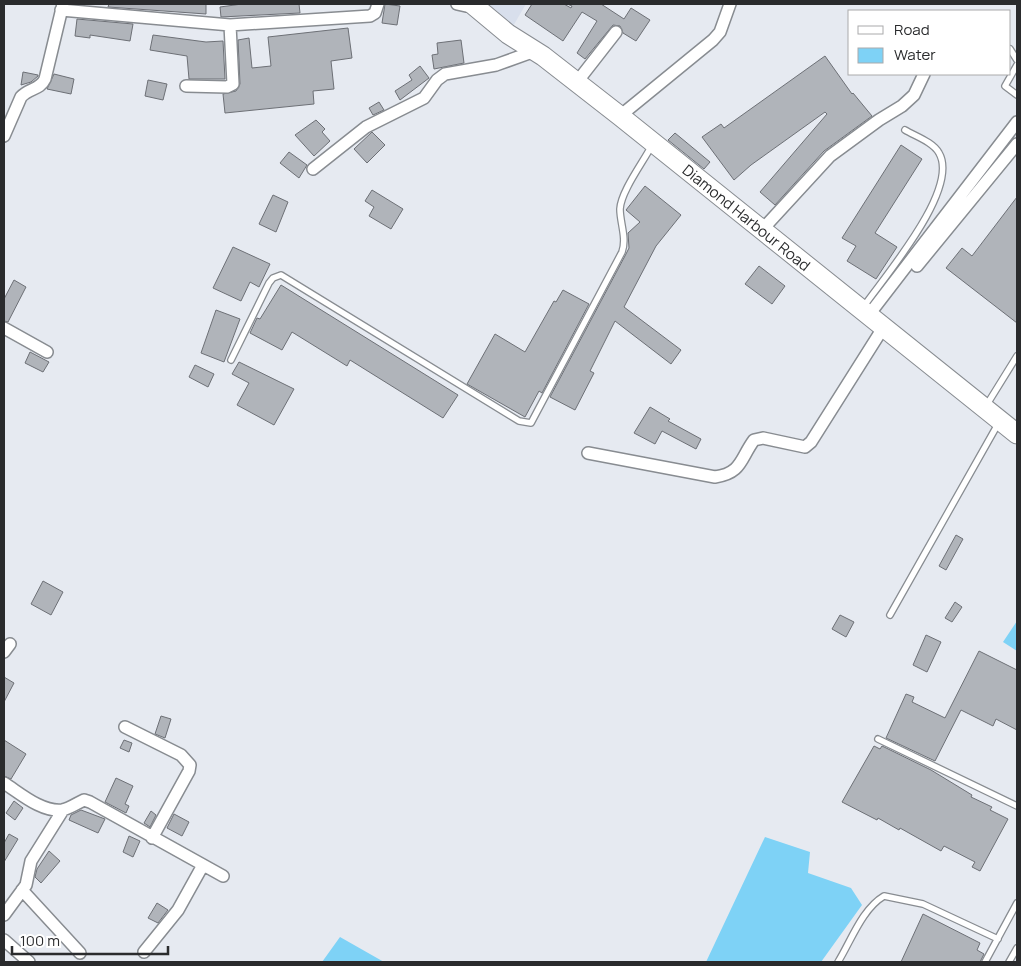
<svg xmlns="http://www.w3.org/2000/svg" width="1021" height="966" font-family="Manrope,sans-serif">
<rect width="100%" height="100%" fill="#e6eaf1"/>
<path fill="#d8dfec" d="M475,4H526L509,33Z"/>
<path fill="#7ed2f6" d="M1017,621V651L1003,642Z
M765,837L810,852L808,873L851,888L862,905L821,962H706Z
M340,937L384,962H322Z"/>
<path fill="#b0b4ba" stroke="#6d7076" d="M109,4H206V14L108,7Z
M242,4H299L300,13L221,17L220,7Z
M385,4L400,6L397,25L382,23Z
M532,4H564L571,8L572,6L567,4H601L624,19L631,8L650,20L636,41L623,33L620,26L613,25L585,59L577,53L597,21L582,12L563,41L525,15Z
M77,19L133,24L130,41L90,35V38L75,36Z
M348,28L352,58L331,61L334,89L313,91L314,104L225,113L223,94L236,91L240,84L238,40L249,38L252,68L271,66L268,37Z
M153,35L206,42L223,41L225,79H189L187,56L150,50Z
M461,40L464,63L434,69L432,55L438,54L437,43Z
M825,56L852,94L853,93L872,116L824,151L775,205L760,192L827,114L825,112L751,165L734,180L702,137L721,124L724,128Z
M420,66L429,78L400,100L395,91L412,80L409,75Z
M23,72L38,75V76L31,82L21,85Z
M54,74L74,79L71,94L47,89Z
M148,80L167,84L163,100L145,96Z
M379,102L384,110L373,115L369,108Z
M316,120L325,129L322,132L330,141L314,156L295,135Z
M372,132L385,145L367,163L354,149Z
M675,133L710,162L704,169L668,140Z
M901,145L922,159L875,233L897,247L876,279L847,261L856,246L842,238Z
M289,152L307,165L299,178L280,163Z
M645,186L681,215L656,246L624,307L681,350L671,364L615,321L590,371L594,373L575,410L550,397L626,254L629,248L628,233L640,222L626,210Z
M372,190L403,209L391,229L369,216L374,207L365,201Z
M273,195L288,202L276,232L259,224Z
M1017,197V323L946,268L962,248L972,256Z
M233,247L270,264L259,287L250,282L241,301L213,288Z
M759,266L785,286L772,304L745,284Z
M14,280L26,287L8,322L4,321V299Z
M281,285L458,395L443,418L350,360L347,366L292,332L282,350L250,333L257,318L260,319Z
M563,290L589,304L542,393L539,391L525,417L467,384L495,334L525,352L554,301L556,302Z
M216,310L240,319L224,362L201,353Z
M30,352L49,362L43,372L25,363Z
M239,362L294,389L274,425L237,405L249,383L232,374Z
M195,365L214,374L208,387L189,377Z
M650,407L670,419L668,421L701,439L696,449L662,431L655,444L634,433Z
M956,535L963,539L946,570L939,566Z
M43,581L63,592L51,615L31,604Z
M955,602L962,607L952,622L945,618Z
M840,615L854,622L846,637L832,629Z
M926,635L941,642L927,672L913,665Z
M979,651L1017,670V730L996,719L993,726L961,710L935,761L886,738L906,694L914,697L912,702L945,718Z
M4,677L14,683L4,702Z
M161,716L171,719L165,738L155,734Z
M4,740L26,754L11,779L4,776Z
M124,740L132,743L129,752L120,748Z
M874,746L880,749L882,746L931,770L972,795L971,797L992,807L990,810L1008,819L980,871L972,867L975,862L944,846L941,851L900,828L899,830L878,818L877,820L842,802Z
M116,778L133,786L125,804L129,806L126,813L105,802Z
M14,801L23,808L15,820L6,813Z
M81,810L105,819L98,833L69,820L71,815Z
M151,811L156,815L150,827L144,823Z
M174,814L189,822L182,836L167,828Z
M9,834L18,839L4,862V843Z
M129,836L140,841L133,857L123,852Z
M49,851L60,861L41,883L35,877L37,869Z
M157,903L168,910L158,923L148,918Z
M923,914L980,943L977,950L984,954L980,962H901Z"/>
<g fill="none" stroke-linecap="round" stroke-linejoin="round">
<defs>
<path id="service" d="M1010,49L1017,60
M1017,65L1005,86L1017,95
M864,306C885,276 960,189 939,153C933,142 915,136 905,130
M231,360L269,283L273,278L281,275L519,421L531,423L622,252C627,238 620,223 620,209C621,191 644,161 652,145
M986,406L1017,356
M890,615L998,424
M878,739L1017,806
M838,962C851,941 862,909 884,896L923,904L998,939
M985,962L1017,903
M1009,962L1017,948"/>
<path id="minor" d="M457,4L466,6L472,4
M61,10L230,25L370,16L375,13L378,4
M577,82L616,32
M186,86L227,87L233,84L230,25
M620,116L713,40L720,32L730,4
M4,136L21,97C29,88 40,90 45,79L63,4
M313,169L366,127L424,98L437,80L445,74L496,65L535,51
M761,231L830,156L879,120L902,106L914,95L924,74
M917,266L1017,144
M868,316L1017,122
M4,328L47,352
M588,453L715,477C742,473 740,459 754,440L763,438L805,447L811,442L883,328
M4,652L10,644
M125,727L181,755L190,765L189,771L152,838
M4,783C20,793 41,812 62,810C69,809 77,803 84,800L90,802L223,876
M22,890L80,953
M4,915L26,885L31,861L63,810
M4,940L29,962
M144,952L178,910L203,865"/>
<path id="trunk" d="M472,4L508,34L543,56L620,116L1017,434"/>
</defs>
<use href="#service" stroke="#888c91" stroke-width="8"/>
<use href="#minor" stroke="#888c91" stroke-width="14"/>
<use href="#trunk" stroke="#888c91" stroke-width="21"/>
<use href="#service" stroke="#fff" stroke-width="5.5"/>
<use href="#minor" stroke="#fff" stroke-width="11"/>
<use href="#trunk" stroke="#fff" stroke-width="19"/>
</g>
<g text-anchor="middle" stroke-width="4" stroke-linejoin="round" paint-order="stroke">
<g font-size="15" fill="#2a2b2d" stroke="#fff">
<text transform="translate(746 218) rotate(39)" y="5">Diamond Harbour Road</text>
</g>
</g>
<rect width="1021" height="966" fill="none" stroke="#2a2b2d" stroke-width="10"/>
<rect x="848" y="10" width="162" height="65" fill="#ffffff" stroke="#aaaaab"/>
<rect x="858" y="26" width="25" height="8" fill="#ffffff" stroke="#aaaaab"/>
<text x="894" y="35" font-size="15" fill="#2a2b2d">Road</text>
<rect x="858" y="48" width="25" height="15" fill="#7ed2f6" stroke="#aaaaab"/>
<text x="894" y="60" font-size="15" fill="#2a2b2d">Water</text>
<path d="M12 946v8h156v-8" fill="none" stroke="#2a2b2d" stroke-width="2.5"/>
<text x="20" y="946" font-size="15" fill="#2a2b2d" stroke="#ffffff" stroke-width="4" paint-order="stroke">100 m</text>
</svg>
